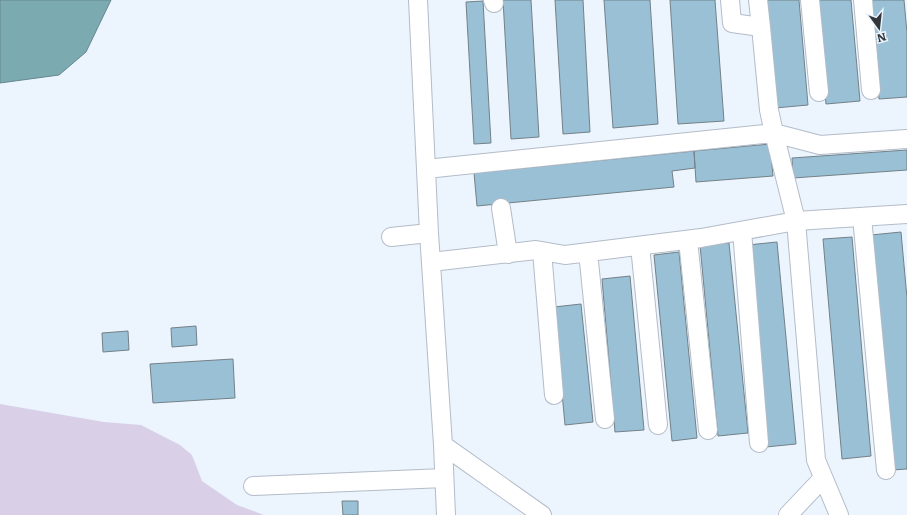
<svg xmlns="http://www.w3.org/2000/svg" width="907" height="515" font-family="Literata,serif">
<rect width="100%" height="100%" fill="#ecf4fe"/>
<path fill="#d9d0e7" d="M0,404L104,422L141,425L180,445L192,455L202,481L237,505L264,515H0Z"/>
<path fill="#7baab1" stroke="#65888e" d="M0,0H111L86,52L59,75L0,83Z"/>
<path fill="#99c0d5" stroke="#738188" d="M503,0H531L539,137L511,139Z
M555,0H583L590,132L563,134Z
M604,0H650L658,124L613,128Z
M670,0H715L724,121L678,124Z
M765,0H799L808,105L775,108Z
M817,0H851L860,101L826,104Z
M870,0H904L907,33V97L879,99Z
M483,1L491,143L474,144L466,2Z
M770,144L773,176L696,182L694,151Z
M907,150V170L793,178L792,158Z
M694,151L695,168L672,171L674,187L477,206L474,173Z
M901,232L907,298V469L892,470L871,235Z
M852,237L871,456L842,459L823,239Z
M777,242L796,444L766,447L748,245Z
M729,243L748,433L718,436L700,245Z
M679,252L697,438L672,441L654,255Z
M630,276L644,430L615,432L602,279Z
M581,304L593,422L565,425L554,307Z
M196,326L197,345L172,347L171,328Z
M128,331L129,350L103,352L102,333Z
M233,359L235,398L153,403L150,364Z
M342,501H358V515H343Z"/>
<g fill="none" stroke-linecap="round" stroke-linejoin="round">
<defs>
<path id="minor" d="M418,0L429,233L443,445L446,515
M493,0L494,3
M758,0L761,27
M810,0L819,92
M863,0L871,90
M907,139L820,145L774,133L796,221L907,214
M426,169L774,133L769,110L761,27L732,23L730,0
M501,208L508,254
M862,217L886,470
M742,231L759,443
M391,237L429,233
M688,240L708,430
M640,246L658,425
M542,251L554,395
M588,252L605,419
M431,262L536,250L565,255L701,238L796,221L816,460L839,515
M443,445L542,515
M253,486L444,478
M788,515L823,478"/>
</defs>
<use href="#minor" stroke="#b3bcc8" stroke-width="20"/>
<use href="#minor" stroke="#fff" stroke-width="18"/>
</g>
<g transform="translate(879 28) rotate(165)" stroke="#ecf4fe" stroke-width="3" paint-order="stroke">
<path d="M0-3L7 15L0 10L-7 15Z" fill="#33373c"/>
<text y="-6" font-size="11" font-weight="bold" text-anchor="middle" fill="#33373c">N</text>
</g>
</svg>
